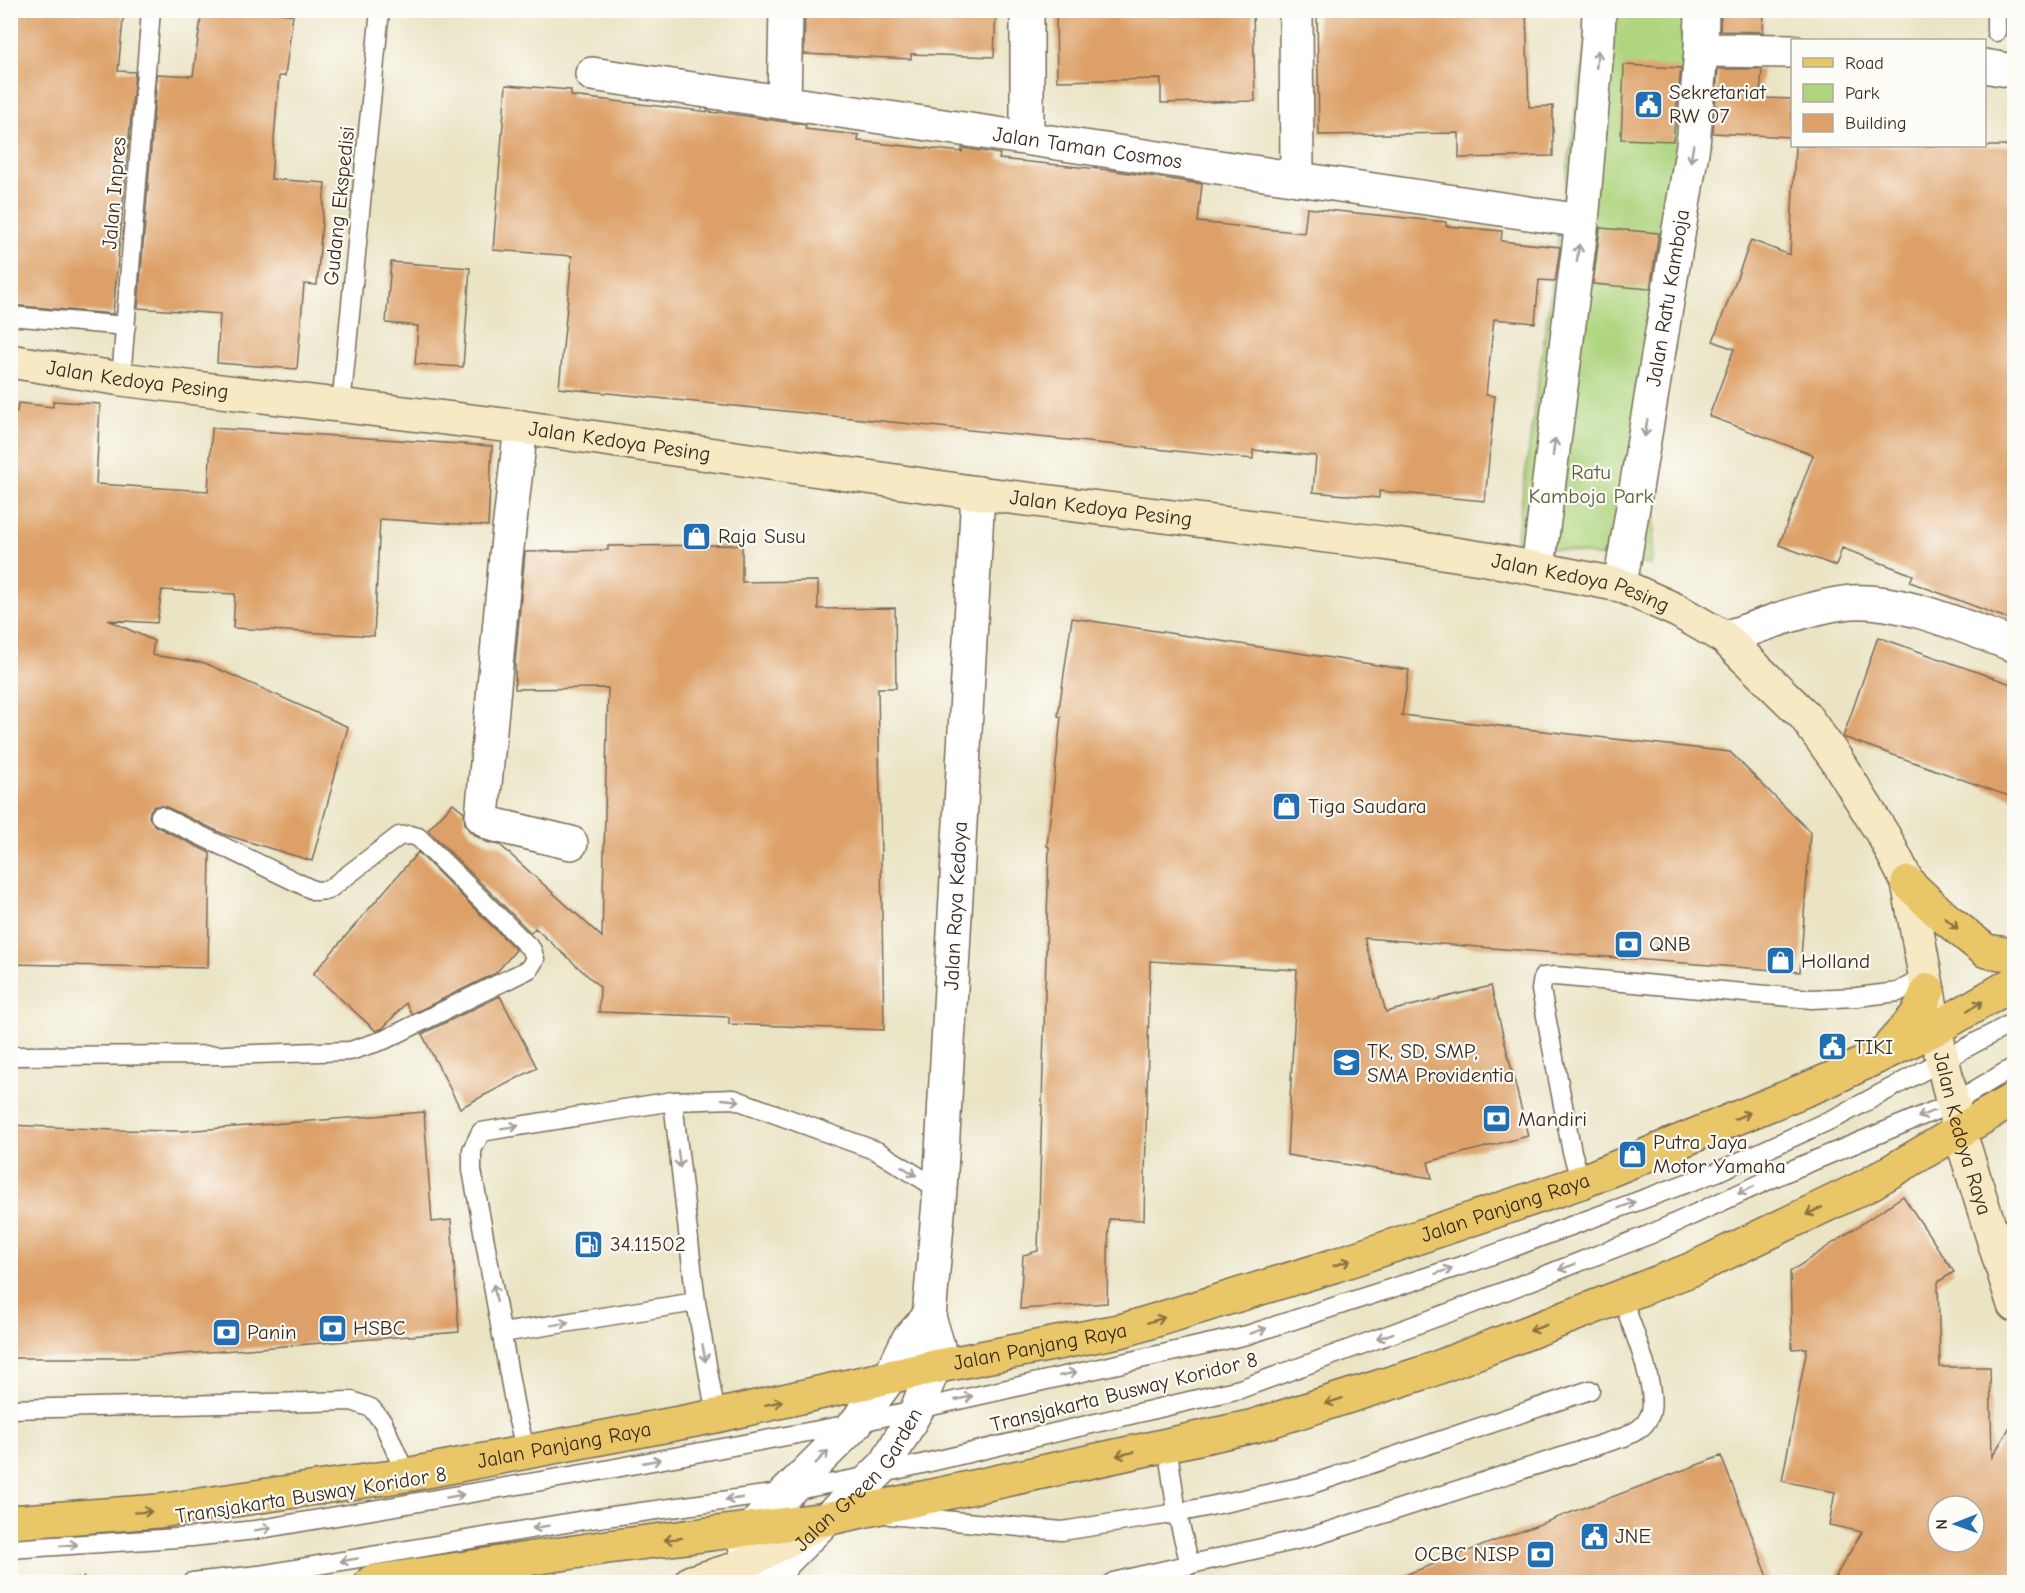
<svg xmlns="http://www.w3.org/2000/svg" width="2025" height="1593" font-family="'Comic Neue',sans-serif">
<rect width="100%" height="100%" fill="#fdfcf7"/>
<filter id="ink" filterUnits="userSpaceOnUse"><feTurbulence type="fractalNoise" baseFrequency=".0167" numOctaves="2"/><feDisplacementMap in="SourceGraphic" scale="12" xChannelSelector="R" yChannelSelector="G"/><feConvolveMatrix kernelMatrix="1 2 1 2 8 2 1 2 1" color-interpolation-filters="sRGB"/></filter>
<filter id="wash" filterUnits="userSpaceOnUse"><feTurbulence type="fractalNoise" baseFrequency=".008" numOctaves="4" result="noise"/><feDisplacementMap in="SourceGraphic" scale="24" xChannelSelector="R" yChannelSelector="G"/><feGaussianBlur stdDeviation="1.35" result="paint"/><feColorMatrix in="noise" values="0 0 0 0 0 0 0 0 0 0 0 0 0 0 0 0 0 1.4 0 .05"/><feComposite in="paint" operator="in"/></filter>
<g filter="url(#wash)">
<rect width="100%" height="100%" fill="#eae4c5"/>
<path fill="#aed47e" stroke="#747f4e" stroke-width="1.5" d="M1588,11H1693L1694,49L1651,565L1516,542L1588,23Z"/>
<g id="blocks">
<path fill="#dda068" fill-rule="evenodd" d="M10,10H124L118,71L135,72L113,314L10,305Z
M202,10H262L293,15L285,76H279L271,179L325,183L317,285L304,284L297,369L217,363L220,314L138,308L157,74L193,76Z
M805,10H996L994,57L911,54V59L804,54Z
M1056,10H1253L1255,101L1161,103V79L1057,81Z
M1317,10H1526L1529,107L1553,106V156L1459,158V133L1319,135Z
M1721,10H1764L1763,32L1720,31Z
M1624,65L1681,68L1673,141L1621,139Z
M1718,69H1762L1760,98L1792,99V137L1713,133Z
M506,85L571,90V96L718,113V112L806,125L805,129L859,135L858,141L962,152V148L975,150L1000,154L999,159L1109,170L1202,184L1198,222L1304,233L1307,208L1446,222V226L1502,231L1501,241L1560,247L1555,281L1539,280L1535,323L1494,319L1486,395L1495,396L1485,501L1379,491V498L1313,492L1316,456L1253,450V459L559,388L572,256L493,250Z
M1795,146H2014V621L1910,582L1913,575L1842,548L1836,566L1779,545L1813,455L1709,416L1734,349L1713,341L1751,240L1790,255Z
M1600,228L1659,233L1650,289L1593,284Z
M391,262L470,268L463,367L415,364L418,326L386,323Z
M53,401L100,404L96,484L208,491L212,428L492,446L488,526L380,519L374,636L233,628L235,594L162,590L157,623L108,620L154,641L152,655L205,663L348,727L312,861L226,835L164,806H154L150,811L149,817L155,826L210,853L208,968L10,964V411L17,412L18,403L53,407Z
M742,545V582L818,581V609L895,608L896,688H878L884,1030L729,1024V1017L599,1012L600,987L535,928L531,933L428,830L453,803L464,812L465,824L470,832L486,842L500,845L602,937L608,688L515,689V664L525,552L608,550V546Z
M1072,618L1409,670L1402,715L1730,752L1810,832L1800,972L1365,938L1386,1012L1491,986L1528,1136L1428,1162L1432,1178L1287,1155L1297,970L1150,961L1144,1220L1109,1219L1107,1303L1020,1309L1023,1255L1038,1251L1049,847L1047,846L1061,717L1058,716Z
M1878,637L2014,685V798L1843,737Z
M418,852L516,950L496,973L412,1014L406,1003L383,1028L376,1031L313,974Z
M500,996L537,1068L460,1108L422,1034Z
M424,1112L432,1222L451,1220L459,1332L133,1358H10V1125L114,1130L183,1131Z
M1903,1196L1954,1272L1938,1282L1940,1367H1990L1992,1457L2014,1420V1582H1832L1862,1532L1829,1525L1835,1492L1782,1481L1807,1348L1792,1349L1790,1272ZM1938,1506H1974V1542H1938Z
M1721,1456L1770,1582H1394V1579Z"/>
</g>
</g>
<g filter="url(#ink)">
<use href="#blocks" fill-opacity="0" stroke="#786b58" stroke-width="1.5"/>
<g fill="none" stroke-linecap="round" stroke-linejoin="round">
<defs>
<path id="lane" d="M1996,32V10
M10,316L126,326
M121,379L151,10
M341,406L380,10
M10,1056L224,1055L350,1051L384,1040L529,969L535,959L532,950L418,837L410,835L399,836L328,890L315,891L160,816
M673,1101L696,1302L716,1416
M1581,1182L1572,1152L1541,990L1543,977L1555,976L1812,999L1857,997L1898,992L1927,976
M502,1333L696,1302
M10,1409L352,1401L371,1408L383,1422L406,1475
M1167,1445L1177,1513L1190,1565
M526,1451L516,1413L472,1170V1150L481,1132L673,1101L734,1099L877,1151L940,1190
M889,1515L1062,1531L1177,1513L1309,1485L1590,1390
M10,1549L192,1537L255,1530L594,1472L856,1423L1247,1335L1473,1262L1717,1172L1841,1115L2014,1022
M192,1582L259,1575L584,1520L787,1492L875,1475L1240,1389L1459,1309L1651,1234L1784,1173L1953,1103L2014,1067
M1113,1582L1314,1536L1624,1437C1635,1432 1644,1428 1649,1417C1661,1393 1630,1322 1621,1296"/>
<g id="street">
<path d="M1296,10L1297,179"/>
<path d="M1701,50L1792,51"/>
<path d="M1984,66L2014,71"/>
<path id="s1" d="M592,74L1582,221"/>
<path d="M784,102L786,10"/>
<path d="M1027,138V10"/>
<path d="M521,427L506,556L482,817L491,824L571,843"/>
<path d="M1538,568L1582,221L1598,38L1599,10"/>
<path id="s2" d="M1620,585L1693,145L1701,50L1702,10"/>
<path d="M1725,638C1763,625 1803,609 1843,603C1894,595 1967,628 2014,645"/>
<path d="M745,1545L752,1529L765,1514L856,1423L890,1377L908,1340L929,1317"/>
<path id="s3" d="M771,1582L783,1562L826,1519L854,1496L886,1464L917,1409L934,1367L938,1346L929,1317L940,1190L978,493"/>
</g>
<g id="secondary">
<path id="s4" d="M10,361L121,379L521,427L978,493L1383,543L1487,559L1620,585L1678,611L1725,638L1804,715L1836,759L1885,838L1908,883L1935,1029L1959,1130L2014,1305"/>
<path d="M691,1582L732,1570L826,1519"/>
</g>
<g id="primary">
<path d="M1908,883L1945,918L1986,951L2014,955"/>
<path d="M1891,1045L1917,1015L1928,990"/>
<path id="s5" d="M10,1522L159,1511L406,1475L716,1416L934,1367L1124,1330L1333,1266L1581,1182L1829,1080L1935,1029L2014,983"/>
<path d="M372,1582L608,1547L826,1519L1254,1426L1426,1372L1690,1270L1866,1186L2014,1099"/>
</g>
</defs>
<use href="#lane" stroke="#786b58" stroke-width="21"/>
<use href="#street" stroke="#786b58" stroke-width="36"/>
<use href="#secondary" stroke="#786b58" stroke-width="36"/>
<use href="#primary" stroke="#786b58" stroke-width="36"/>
<path stroke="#786b58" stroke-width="4" stroke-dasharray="1.5 4.5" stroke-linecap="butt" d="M35,1582L86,1578"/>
<use href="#lane" stroke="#fff" stroke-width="18"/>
<use href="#street" stroke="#fff" stroke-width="33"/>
<use href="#secondary" stroke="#f6e9c3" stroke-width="33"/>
<use href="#primary" stroke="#e9c769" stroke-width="33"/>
</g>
<defs><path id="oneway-shaft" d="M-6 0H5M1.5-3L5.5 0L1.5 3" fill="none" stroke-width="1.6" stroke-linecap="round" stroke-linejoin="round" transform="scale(1.5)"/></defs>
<g stroke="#a79f9a">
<use href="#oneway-shaft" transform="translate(1597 59) rotate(-85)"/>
<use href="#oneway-shaft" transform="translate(1692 153) rotate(99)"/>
<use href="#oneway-shaft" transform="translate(1578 253) rotate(-83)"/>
<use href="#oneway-shaft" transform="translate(1646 428) rotate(99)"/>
<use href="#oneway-shaft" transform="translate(1554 447) rotate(-83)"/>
<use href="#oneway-shaft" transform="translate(731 1100) rotate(6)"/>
<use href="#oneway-shaft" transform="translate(1926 1114) rotate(157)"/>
<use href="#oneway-shaft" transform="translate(510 1127) rotate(-9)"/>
<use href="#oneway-shaft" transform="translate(679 1159) rotate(83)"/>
<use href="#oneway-shaft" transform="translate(909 1171) rotate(32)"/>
<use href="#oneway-shaft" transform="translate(1746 1190) rotate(155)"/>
<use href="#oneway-shaft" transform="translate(1627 1205) rotate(-20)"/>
<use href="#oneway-shaft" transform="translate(1567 1267) rotate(159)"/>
<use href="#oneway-shaft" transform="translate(1444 1271) rotate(-18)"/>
<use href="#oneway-shaft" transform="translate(495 1293) rotate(-101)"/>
<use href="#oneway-shaft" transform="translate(560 1324) rotate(-9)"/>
<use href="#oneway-shaft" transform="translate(1258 1331) rotate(-18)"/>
<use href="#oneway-shaft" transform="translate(1385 1336) rotate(160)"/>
<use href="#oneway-shaft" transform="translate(704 1353) rotate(80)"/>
<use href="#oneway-shaft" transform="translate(1068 1374) rotate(-13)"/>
<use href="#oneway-shaft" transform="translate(964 1398) rotate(-13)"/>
<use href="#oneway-shaft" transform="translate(822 1457) rotate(-45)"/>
<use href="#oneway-shaft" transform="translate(652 1461) rotate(-11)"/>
<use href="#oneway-shaft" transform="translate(455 1496) rotate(-10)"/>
<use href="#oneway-shaft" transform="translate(734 1499) rotate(172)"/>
<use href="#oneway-shaft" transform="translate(541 1527) rotate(170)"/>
<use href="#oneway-shaft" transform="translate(263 1529) rotate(-9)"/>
<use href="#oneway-shaft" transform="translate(69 1545) rotate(-4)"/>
<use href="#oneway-shaft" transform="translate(349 1560) rotate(170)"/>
</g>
<g stroke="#897140">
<use href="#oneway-shaft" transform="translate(1951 923) rotate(41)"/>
<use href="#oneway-shaft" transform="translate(1975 1006) rotate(-30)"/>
<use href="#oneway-shaft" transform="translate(1742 1116) rotate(-22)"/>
<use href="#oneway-shaft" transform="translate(1814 1211) rotate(155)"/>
<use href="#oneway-shaft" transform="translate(1342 1263) rotate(-19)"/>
<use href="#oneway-shaft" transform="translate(1156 1320) rotate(-17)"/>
<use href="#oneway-shaft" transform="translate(1538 1328) rotate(159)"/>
<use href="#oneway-shaft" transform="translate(1334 1401) rotate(162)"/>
<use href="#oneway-shaft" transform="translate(774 1403) rotate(-12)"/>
<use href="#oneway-shaft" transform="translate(1125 1454) rotate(168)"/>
<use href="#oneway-shaft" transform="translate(143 1512) rotate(-4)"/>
<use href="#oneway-shaft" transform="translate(673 1539) rotate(173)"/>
</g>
</g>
<defs>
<symbol id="civic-square" viewBox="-11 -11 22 22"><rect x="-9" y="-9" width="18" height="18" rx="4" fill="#1f6fb2" stroke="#fdfcf7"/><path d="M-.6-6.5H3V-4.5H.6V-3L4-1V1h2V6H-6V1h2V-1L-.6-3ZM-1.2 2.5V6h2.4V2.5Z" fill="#fff"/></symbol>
<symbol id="shop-square" viewBox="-11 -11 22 22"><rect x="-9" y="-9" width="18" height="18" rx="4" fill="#1f6fb2" stroke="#fdfcf7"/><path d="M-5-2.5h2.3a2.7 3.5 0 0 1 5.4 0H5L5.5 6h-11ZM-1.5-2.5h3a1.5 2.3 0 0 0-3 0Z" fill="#fff"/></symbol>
<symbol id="bank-square" viewBox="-11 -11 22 22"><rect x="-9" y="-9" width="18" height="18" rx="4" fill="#1f6fb2" stroke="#fdfcf7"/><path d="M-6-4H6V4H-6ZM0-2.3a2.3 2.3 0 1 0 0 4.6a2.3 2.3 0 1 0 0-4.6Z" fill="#fff"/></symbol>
<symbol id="school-square" viewBox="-11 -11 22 22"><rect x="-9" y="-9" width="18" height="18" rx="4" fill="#1f6fb2" stroke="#fdfcf7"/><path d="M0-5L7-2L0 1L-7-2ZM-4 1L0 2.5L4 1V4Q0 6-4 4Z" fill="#fff"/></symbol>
<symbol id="fuel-square" viewBox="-11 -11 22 22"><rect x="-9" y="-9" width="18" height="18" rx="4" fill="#1f6fb2" stroke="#fdfcf7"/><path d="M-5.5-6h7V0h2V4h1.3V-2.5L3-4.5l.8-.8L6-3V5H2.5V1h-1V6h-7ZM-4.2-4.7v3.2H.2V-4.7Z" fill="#fff"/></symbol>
</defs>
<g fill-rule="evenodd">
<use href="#civic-square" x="1632" y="88" width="33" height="33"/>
<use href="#shop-square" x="680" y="520" width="33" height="33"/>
<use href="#shop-square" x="1270" y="790" width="33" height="33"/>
<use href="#bank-square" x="1612" y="928" width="33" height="33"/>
<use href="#shop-square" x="1764" y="944" width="33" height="33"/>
<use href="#civic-square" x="1816" y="1030" width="33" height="33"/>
<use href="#school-square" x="1330" y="1046" width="33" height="33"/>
<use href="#bank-square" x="1480" y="1102" width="33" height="33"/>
<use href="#shop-square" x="1616" y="1138" width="33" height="33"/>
<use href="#fuel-square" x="572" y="1228" width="33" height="33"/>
<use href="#bank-square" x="316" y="1312" width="33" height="33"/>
<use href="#bank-square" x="210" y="1316" width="33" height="33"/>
<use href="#civic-square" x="1578" y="1520" width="33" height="33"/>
<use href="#bank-square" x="1524" y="1538" width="33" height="33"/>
</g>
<g text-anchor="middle" stroke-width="4.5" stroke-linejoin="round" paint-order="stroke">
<g font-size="21" fill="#3b2a1e" stroke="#fdfcf7" text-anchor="start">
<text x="1669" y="99">Sekretariat<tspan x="1669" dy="24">RW 07</tspan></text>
<text x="718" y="543">Raja Susu</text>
<text x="1308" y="813">Tiga Saudara</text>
<text x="1649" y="951">QNB</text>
<text x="1801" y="968">Holland</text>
<text x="1854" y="1054">TIKI</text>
<text x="1367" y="1058">TK, SD, SMP,<tspan x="1367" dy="24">SMA Providentia</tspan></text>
<text x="1518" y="1126">Mandiri</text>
<text x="1653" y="1149">Putra Jaya<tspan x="1653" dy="24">Motor Yamaha</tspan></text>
<text x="610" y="1251">34.11502</text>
<text x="353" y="1335">HSBC</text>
<text x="247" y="1339">Panin</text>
<text x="1615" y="1543">JNE</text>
<text x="1519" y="1561" text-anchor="end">OCBC NISP</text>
</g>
<g font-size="21" fill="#3b2a1e" stroke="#fdfcf7">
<text dy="7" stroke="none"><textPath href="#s1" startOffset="501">Jalan Taman Cosmos</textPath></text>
<text transform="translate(114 193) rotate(-85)" y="7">Jalan Inpres</text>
<text transform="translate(339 206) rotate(-84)" y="7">Gudang Ekspedisi</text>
<text dy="7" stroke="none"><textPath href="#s2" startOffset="291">Jalan Ratu Kamboja</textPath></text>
<text dy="7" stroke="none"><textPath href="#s4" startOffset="129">Jalan Kedoya Pesing</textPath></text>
<text dy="7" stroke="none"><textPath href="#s4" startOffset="615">Jalan Kedoya Pesing</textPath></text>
<text dy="7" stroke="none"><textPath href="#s4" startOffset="1101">Jalan Kedoya Pesing</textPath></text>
<text dy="7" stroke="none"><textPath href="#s4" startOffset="1587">Jalan Kedoya Pesing</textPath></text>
<text dy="7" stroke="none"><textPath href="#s3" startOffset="738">Jalan Raya Kedoya</textPath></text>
<text dy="7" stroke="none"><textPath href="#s4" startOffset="2308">Jalan Kedoya Raya</textPath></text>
<text dy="7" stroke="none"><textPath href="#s5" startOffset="1532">Jalan Panjang Raya</textPath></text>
<text dy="7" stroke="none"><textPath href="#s5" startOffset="1046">Jalan Panjang Raya</textPath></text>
<text transform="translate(1124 1392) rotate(-14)" y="7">Transjakarta Busway Koridor 8</text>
<text dy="7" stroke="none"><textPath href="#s5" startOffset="560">Jalan Panjang Raya</textPath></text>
<text dy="7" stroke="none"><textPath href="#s3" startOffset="136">Jalan Green Garden</textPath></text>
<text transform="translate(311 1495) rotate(-9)" y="7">Transjakarta Busway Koridor 8</text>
</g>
<g font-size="21" fill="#5e5d3b" stroke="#fdfcf7">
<text x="1591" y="479">Ratu<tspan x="1591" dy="24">Kamboja Park</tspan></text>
</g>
</g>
<rect width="2025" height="1593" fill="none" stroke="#fdfcf7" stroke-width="36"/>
<rect x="1791" y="39" width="195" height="108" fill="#fdfcf7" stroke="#afa8a0" stroke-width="1.5"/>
<rect x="1803" y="58" width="30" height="9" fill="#e9c769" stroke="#afa8a0" stroke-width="1.5"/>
<text x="1845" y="69" font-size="18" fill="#3b2a1e">Road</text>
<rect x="1803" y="84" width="30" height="18" fill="#aed47e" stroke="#afa8a0" stroke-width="1.5"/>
<text x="1845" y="99" font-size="18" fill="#3b2a1e">Park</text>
<rect x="1803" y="114" width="30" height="18" fill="#dda068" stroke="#afa8a0" stroke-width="1.5"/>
<text x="1845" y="129" font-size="18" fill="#3b2a1e">Building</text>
<g transform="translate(1956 1524) rotate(269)"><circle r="28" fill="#fdfcf7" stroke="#afa8a0" stroke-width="1.5"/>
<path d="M0-4.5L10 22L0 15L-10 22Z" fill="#1f6fb2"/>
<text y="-9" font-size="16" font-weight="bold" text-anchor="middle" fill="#3b2a1e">N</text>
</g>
</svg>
